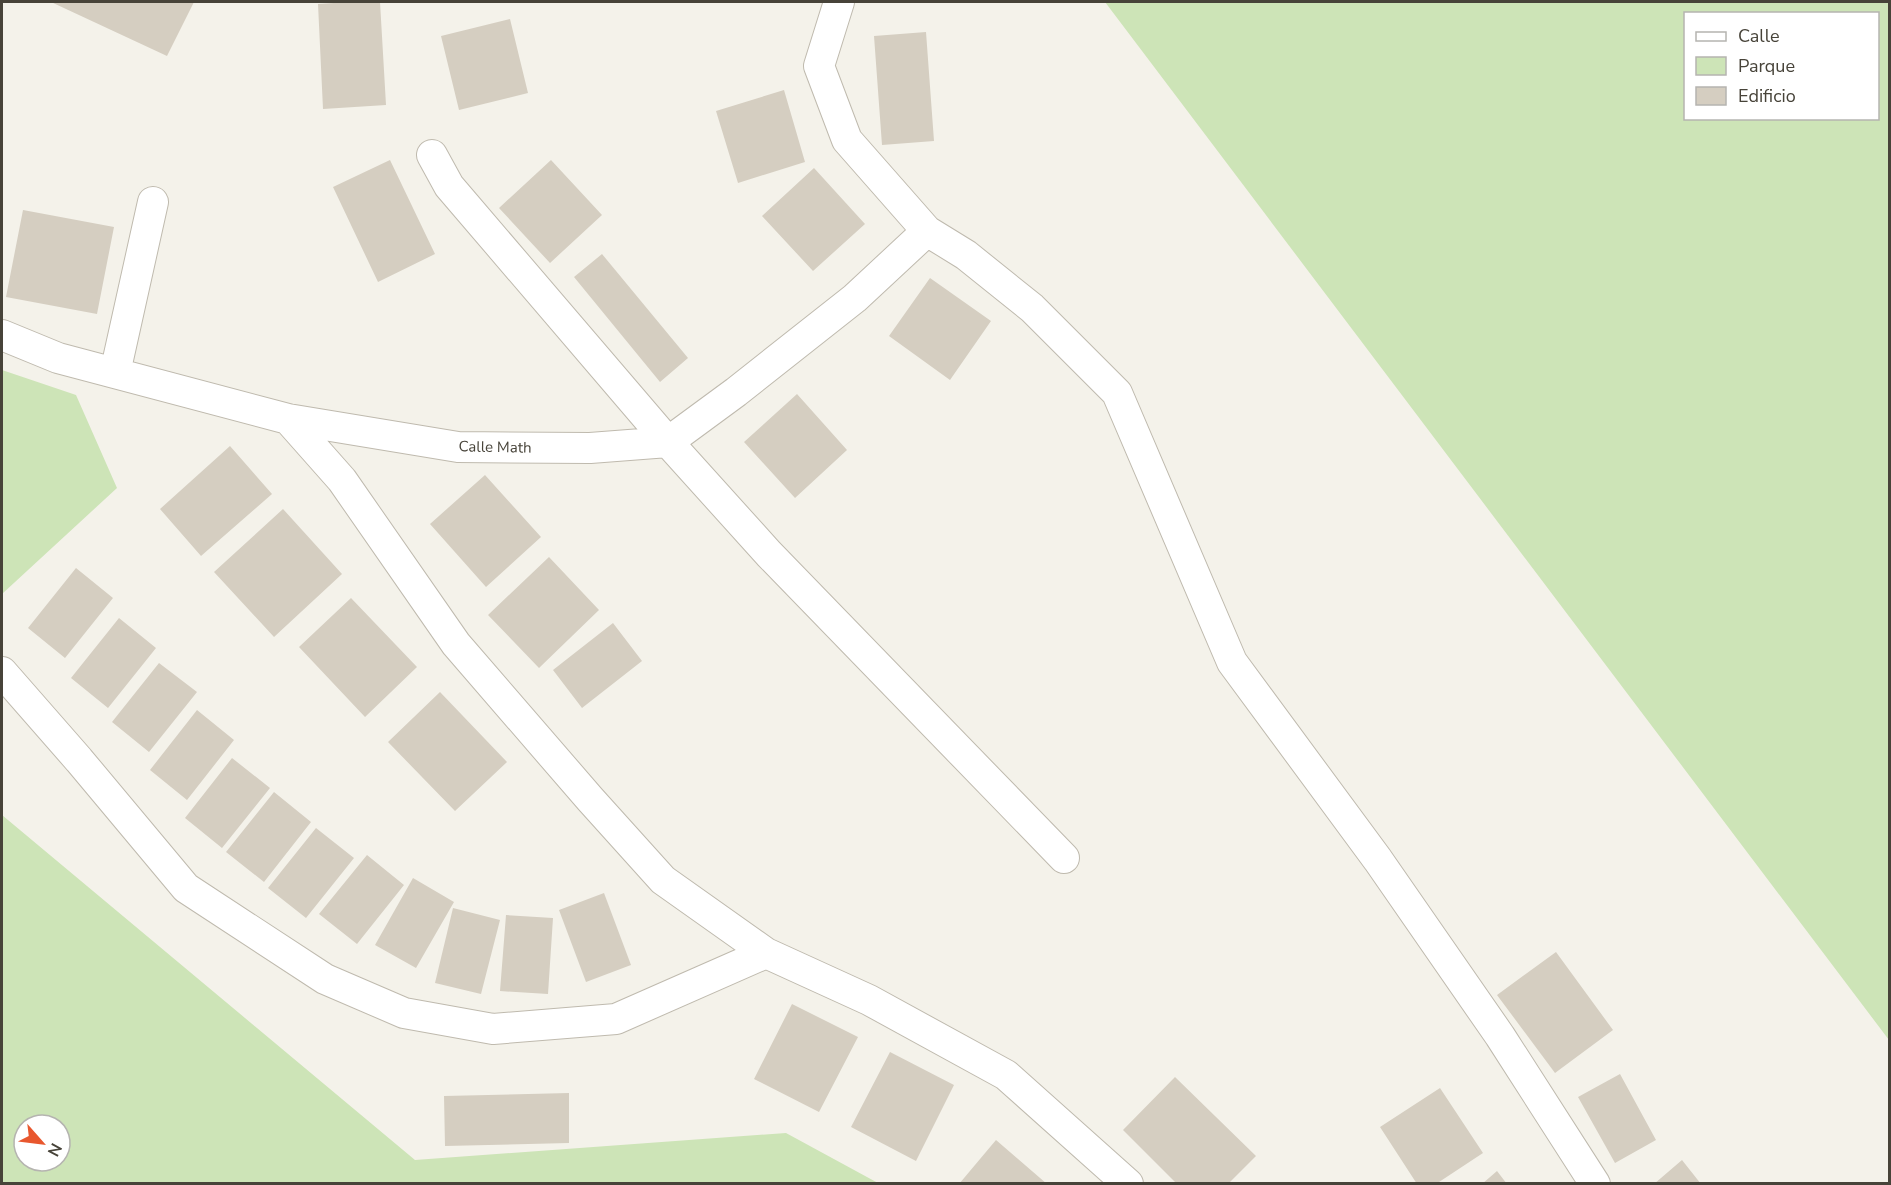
<svg xmlns="http://www.w3.org/2000/svg" width="1891" height="1185" font-family="'Nunito Sans',sans-serif">
<rect width="100%" height="100%" fill="#f4f2ea"/>
<path fill="#cde4b7" fill-rule="evenodd" d="M1105,2H1889V1040ZM1686,14H1878V118H1686Z
M2,370L76,395L117,488L2,594Z
M2,815L415,1160L786,1133L878,1183H2ZM24,1125H60V1161H24Z"/>
<path fill="#d5cec1" d="M51,2H194L167,56Z
M349,2H380L386,105L323,109L318,4Z
M510,19L528,93L459,110L441,36Z
M926,32L934,141L882,145L874,36Z
M784,90L805,162L738,183L716,111Z
M390,160L435,254L378,282L333,187Z
M551,160L602,215L550,263L499,208Z
M814,168L865,224L813,271L762,216Z
M23,210L114,227L97,314L6,297Z
M602,254L688,358L660,382L574,277Z
M930,278L991,321L950,380L889,336Z
M797,394L847,450L795,498L744,442Z
M230,446L272,494L201,556L160,509Z
M485,475L541,537L486,587L430,524Z
M283,509L342,574L274,637L214,572Z
M549,557L599,610L539,668L488,615Z
M76,568L113,598L65,658L28,628Z
M351,598L417,667L365,717L299,647Z
M119,618L156,648L108,708L71,678Z
M613,623L642,661L582,708L553,670Z
M159,663L197,692L149,752L112,722Z
M440,692L507,762L455,811L388,742Z
M197,710L234,740L187,800L150,770Z
M232,758L270,788L222,848L185,818Z
M274,792L311,822L264,882L226,852Z
M316,828L354,858L306,918L268,888Z
M367,855L404,885L357,944L319,914Z
M413,878L454,902L416,968L375,945Z
M604,893L631,965L586,982L559,910Z
M453,908L500,920L481,994L435,983Z
M506,915L553,918L548,994L500,991Z
M1556,952L1613,1030L1555,1073L1497,995Z
M792,1004L858,1037L819,1112L754,1079Z
M890,1052L954,1085L916,1161L851,1127Z
M1620,1074L1656,1140L1615,1163L1578,1097Z
M1175,1077L1256,1156L1228,1184H1177L1123,1130Z
M1440,1088L1483,1153L1436,1184H1417L1380,1127Z
M569,1093V1143L445,1146L444,1096Z
M996,1140L1047,1184H959Z
M1682,1160L1701,1184H1654Z
M1497,1171L1507,1184H1482Z"/>
<g fill="none" stroke-linecap="round" stroke-linejoin="round">
<defs>
<path id="minor" d="M839,2L819,66L847,140L927,231L966,255L1032,308L1117,393L1232,662L1378,860L1500,1036L1595,1184
M432,155L449,186L668,442L769,554L1064,858
M2,335L58,358L288,419L458,447L590,448L668,442L736,392L855,298L927,231
M115,373L153,202
M288,419L342,480L456,644L590,799L663,880L766,953L869,1000L1006,1075L1128,1184
M2,672L79,760L186,888L325,979L404,1013L493,1029L616,1019L766,953"/>
</defs>
<use href="#minor" stroke="#bfbaae" stroke-width="32"/>
<use href="#minor" stroke="#fff" stroke-width="30"/>
</g>
<g text-anchor="middle" stroke-width="4.5" stroke-linejoin="round" paint-order="stroke">
<g font-size="15" fill="#474339" stroke="#fff">
<text transform="translate(495 447) rotate(1)" y="5">Calle Math</text>
</g>
</g>
<rect width="1891" height="1185" fill="none" stroke="#474339" stroke-width="6"/>
<rect x="1684" y="12" width="195" height="108" fill="#ffffff" stroke="#b5b4b0" stroke-width="1.5"/>
<rect x="1696" y="32" width="30" height="9" fill="#ffffff" stroke="#b5b4b0" stroke-width="1.5"/>
<text x="1738" y="42" font-size="18" fill="#474339">Calle</text>
<rect x="1696" y="57" width="30" height="18" fill="#cde4b7" stroke="#b5b4b0" stroke-width="1.5"/>
<text x="1738" y="72" font-size="18" fill="#474339">Parque</text>
<rect x="1696" y="87" width="30" height="18" fill="#d5cec1" stroke="#b5b4b0" stroke-width="1.5"/>
<text x="1738" y="102" font-size="18" fill="#474339">Edificio</text>
<g transform="translate(42 1143) rotate(118)"><circle r="28" fill="#ffffff" stroke="#b5b4b0" stroke-width="1.5"/>
<path d="M0-4.5L10 22L0 15L-10 22Z" fill="#e8572e"/>
<text y="-9" font-size="16" font-weight="bold" text-anchor="middle" fill="#474339">N</text>
</g>
</svg>
